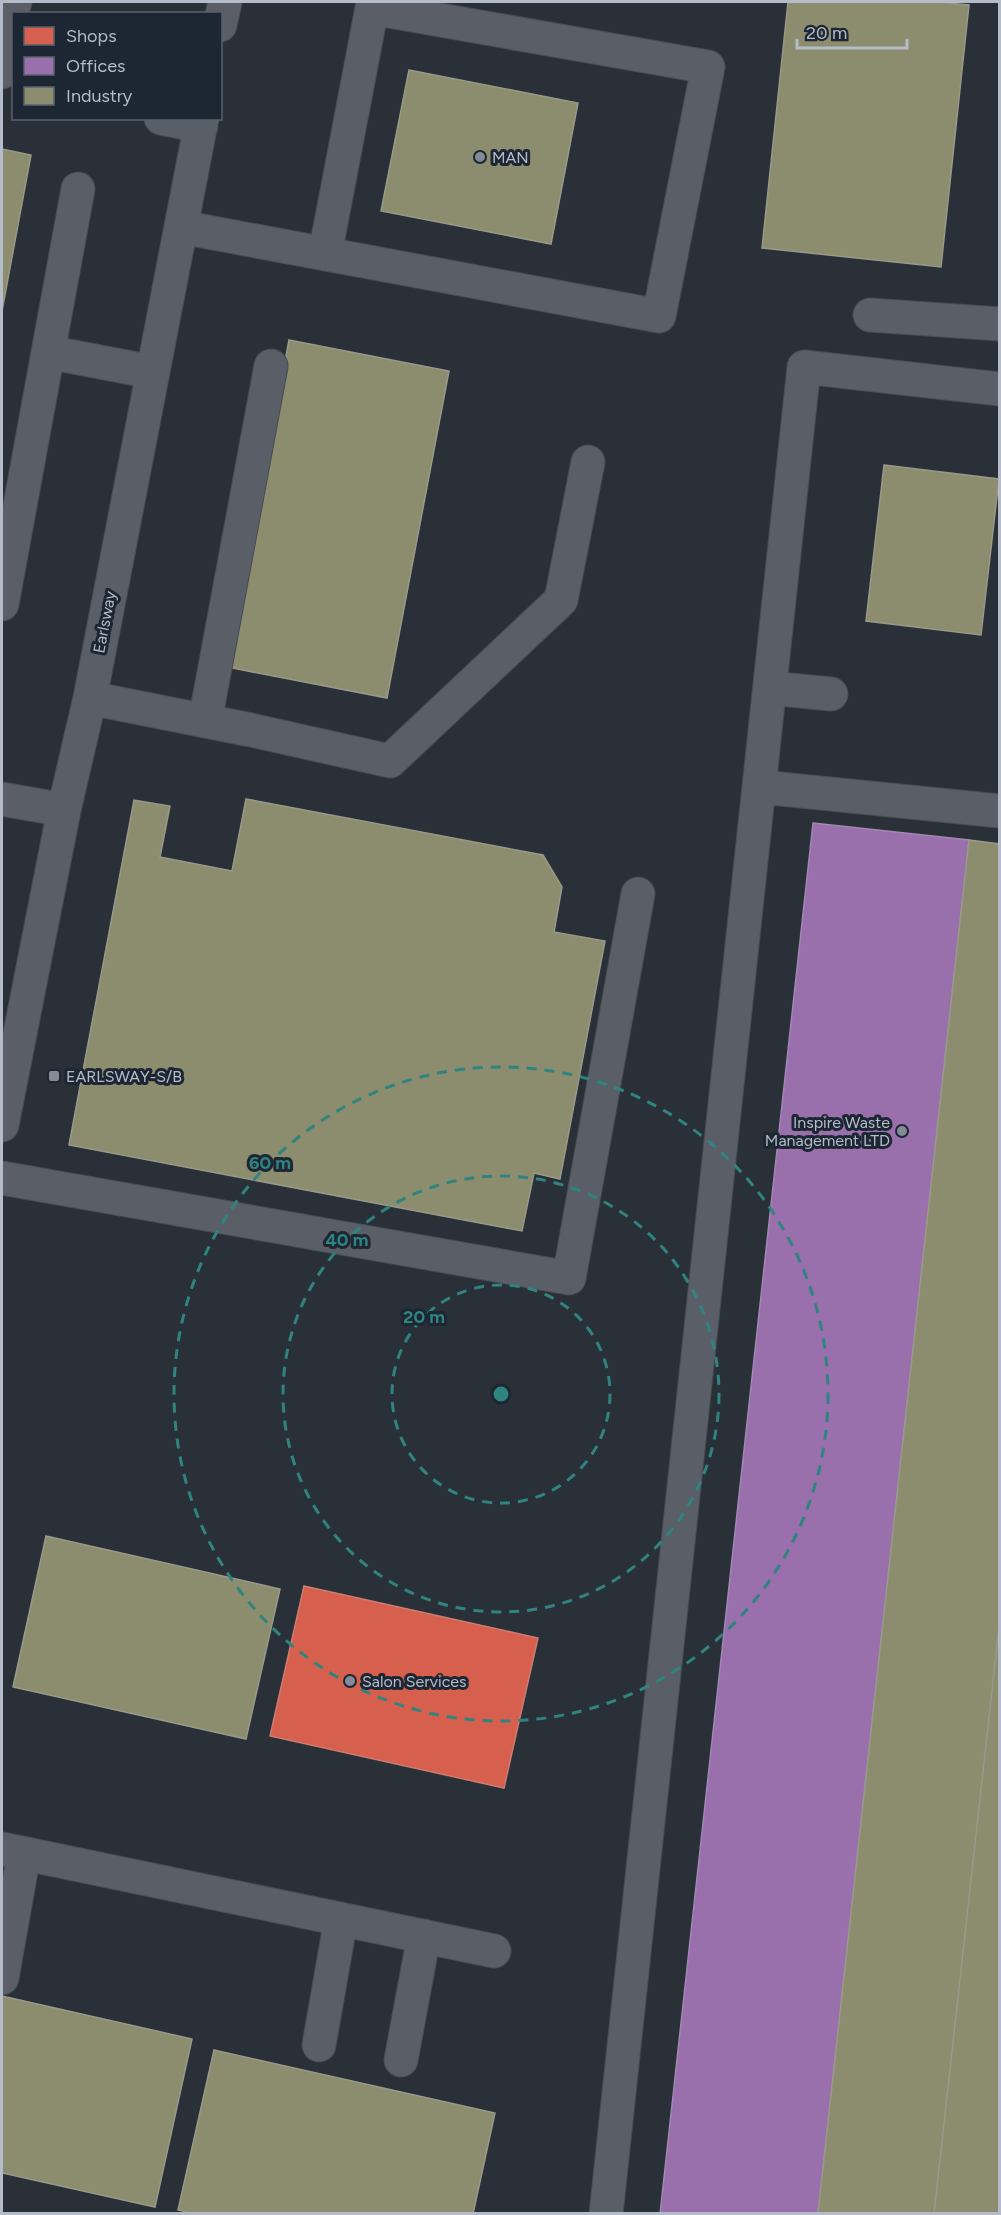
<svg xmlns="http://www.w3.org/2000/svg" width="1001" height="2215" font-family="Figtree,sans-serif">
<rect width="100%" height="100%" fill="#2a3038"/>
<path fill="#d6604d" stroke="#cc7c72" stroke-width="1.5" d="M304,1586L538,1638L504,1788L270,1736Z"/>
<path fill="#9970ab" stroke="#a187b4" stroke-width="1.5" d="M813,823L969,840L818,2214H660Z"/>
<path fill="#8c8c6e" stroke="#989a89" stroke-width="1.5" d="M788,2H937L969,5L941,267L762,248Z
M409,70L578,103L551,244L381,211Z
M2,149L31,155L2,311Z
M289,340L449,371L387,698L227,667Z
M884,465L999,479L981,635L866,621Z
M246,799L543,855L562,887L554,932L605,941L560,1179L534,1173L522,1231L69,1145L134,800L170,806L160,857L232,871Z
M969,840L1000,844V1618L934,2214H818Z
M46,1536L280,1589L246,1739L13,1687Z
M1000,1618V2214H934Z
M2,1996L192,2039L155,2207L2,2173Z
M214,2050L495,2113L473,2214H195L178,2210Z"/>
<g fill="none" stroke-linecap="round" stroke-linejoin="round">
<defs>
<path id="minor" d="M220,25L225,2
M2,72L12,11L15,2
M161,118L201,126
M181,227L659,316L708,67L372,8L325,254
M870,315L1000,324
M48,352L152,372
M2,604L78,189
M770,688L831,694
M90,698L251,730L390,761L561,600L588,462
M205,721L271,366
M760,787L1000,811
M2,799L64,810
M2,1125L64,810L90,698L202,118
M2,1178L569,1278L638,894
M2,1849L494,1951
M2,1978L24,1854
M319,2045L341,1919
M401,2060L424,1936
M606,2214L804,367L1000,389"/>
</defs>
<use href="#minor" stroke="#484c53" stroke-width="35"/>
<use href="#minor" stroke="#5a5e66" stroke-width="33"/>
</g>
<g fill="none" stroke="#308480" stroke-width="3" stroke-dasharray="10 8">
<circle cx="501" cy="1394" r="109"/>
<circle cx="501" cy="1394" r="218"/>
<circle cx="501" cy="1394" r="327"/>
</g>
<g fill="#848b96" stroke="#1d2633" stroke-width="2">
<circle cx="480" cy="157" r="6"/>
<rect x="48" y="1070" width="12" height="12" rx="3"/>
<circle cx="902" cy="1131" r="6"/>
<circle cx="350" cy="1681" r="6"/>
</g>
<g text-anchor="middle" stroke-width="6" stroke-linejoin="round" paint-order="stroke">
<g font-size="16" fill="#b4bcc9" stroke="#1d2633" text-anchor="start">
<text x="492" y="163">MAN</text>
<text x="66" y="1082">EARLSWAY-S/B</text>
<text x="890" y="1128" text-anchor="end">Inspire Waste<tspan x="890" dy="18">Management LTD</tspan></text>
<text x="362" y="1687">Salon Services</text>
</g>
<g font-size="16" fill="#b4bcc9" stroke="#1d2633">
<text transform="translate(104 622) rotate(-79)" y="6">Earlsway</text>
</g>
</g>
<circle cx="501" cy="1394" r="9" fill="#308480" stroke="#1d2633" stroke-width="3"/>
<g font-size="18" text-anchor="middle" font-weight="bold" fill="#308480" stroke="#1d2633" stroke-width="6" stroke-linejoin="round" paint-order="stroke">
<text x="270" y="1169">60 m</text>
<text x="347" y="1246">40 m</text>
<text x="424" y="1323">20 m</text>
</g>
<rect width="1001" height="2215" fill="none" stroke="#b4bcc9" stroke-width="6"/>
<rect x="12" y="12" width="210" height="108" fill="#1d2633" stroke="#59626f" stroke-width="1.5"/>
<rect x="24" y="27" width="30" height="18" fill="#d6604d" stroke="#59626f" stroke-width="1.5"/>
<text x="66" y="42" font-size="18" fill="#b4bcc9">Shops</text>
<rect x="24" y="57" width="30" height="18" fill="#9970ab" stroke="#59626f" stroke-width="1.5"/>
<text x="66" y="72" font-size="18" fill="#b4bcc9">Offices</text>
<rect x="24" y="87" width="30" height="18" fill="#8c8c6e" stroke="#59626f" stroke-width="1.5"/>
<text x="66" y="102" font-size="18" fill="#b4bcc9">Industry</text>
<path d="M797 39v9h110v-9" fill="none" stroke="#b4bcc9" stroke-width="3"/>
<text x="806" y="39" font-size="18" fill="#b4bcc9" stroke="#1d2633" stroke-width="4.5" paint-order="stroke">20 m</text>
</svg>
